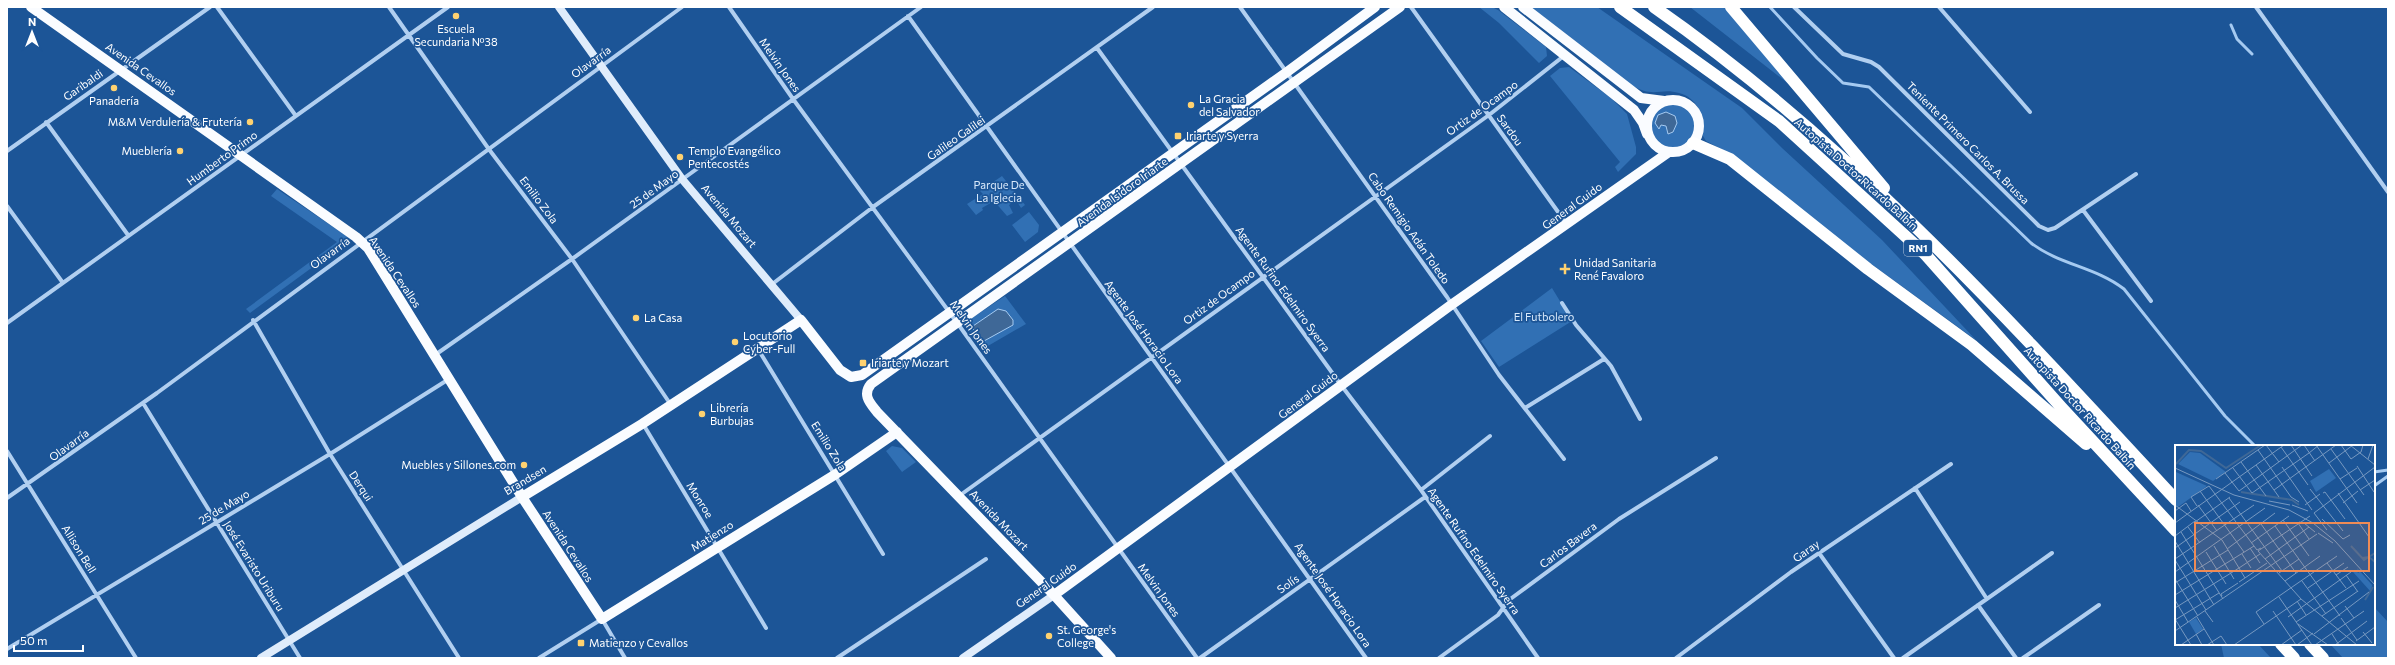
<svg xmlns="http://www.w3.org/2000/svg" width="2395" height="665" font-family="Commissioner,sans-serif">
<rect width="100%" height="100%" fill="#1c5597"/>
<path fill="#3170b4" d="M1479,7H1492L1498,10L1546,47L1547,56L1539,63L1499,23Z
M1531,7H1597L1742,108L1782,148L1882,240L1976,340L1808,218L1729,153L1706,141L1703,136C1704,118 1699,98 1679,93C1660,87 1655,99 1631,85Z
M1690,7H1725L1799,92Z
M1569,67L1611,98L1627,114L1636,147V154L1618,172L1615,167L1620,162L1550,76L1560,68Z
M1650 125a23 23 0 1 1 46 0a23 23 0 1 1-46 0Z
M1002,176L1025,205L1021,208L1016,200L1009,205L1013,213L1007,216L994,201L982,208L983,210L976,215L967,204L983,194L980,191Z
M277,189L351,239L250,313L246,309L337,242L271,196Z
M1029,212L1039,225L1038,232L1025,242L1012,225Z
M1552,288L1572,321L1499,367L1481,341Z
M1005,296L1026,324L981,350L966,326L969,320Z
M892,446L902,448L916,462L902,472L886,451Z
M2374,607L2388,622V658H2343L2330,644H2374Z
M2221,644H2258L2271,658H2224Z"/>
<path fill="#3f6897" stroke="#a5caf1" d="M1666,112L1675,116L1677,123L1673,132L1668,134L1666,126L1661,125L1659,129L1655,123L1658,115Z
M998,309L1006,311L1013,320V325L984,341L973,329V326Z"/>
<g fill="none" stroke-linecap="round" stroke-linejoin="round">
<path stroke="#a5caf1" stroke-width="3" d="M1770,7L1817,58L1843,83L1869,87L2031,243C2060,265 2096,267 2124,289L2225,416L2255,446
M2231,25L2237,39L2252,54
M2374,472L2388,470
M2374,486L2388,476"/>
<path stroke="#b1cff0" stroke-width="4" d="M217,7L296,116
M389,7L488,148L572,259L671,405
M729,7L793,99L958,324L1197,658
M1240,7L1447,297L1499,375L1564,459
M1411,7L1566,223
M1794,7L1843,54L1871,62L1879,67L2039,226L2048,230L2055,228L2136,174
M1939,7L2030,112
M2256,7L2388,192
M908,16L1366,658
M1097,48L1341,385L1421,490L1538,658
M46,122L128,235
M7,151L210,7
M7,206L63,283
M2083,210L2151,301
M771,285L873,207L1153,7
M1562,303L1576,325L1611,366L1640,419
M253,320L330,454L459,658
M7,323L448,7
M758,349L883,554
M435,355L572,259L921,7
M143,403L300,658
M1525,408L1604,359
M643,424L766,628
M7,451L136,658
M1915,488L1987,599
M1421,490L1490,436
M959,496L1489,115L1565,55
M7,498L157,393L682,7
M1819,553L1894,658
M1978,605L2016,658
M7,649L330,454L449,379
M539,658L602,619L625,658
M837,658L986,559
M1200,658L1425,497
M1439,658L1498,615L1509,600L1619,519L1716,458
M1676,658L1791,572L1951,464
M1903,658L2052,553
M2023,658L2099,605"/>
<path stroke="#dfecfb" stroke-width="8" d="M559,7L682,179L801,320
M261,658L522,497
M963,658L1054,595"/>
<path stroke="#fafcff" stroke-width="10" d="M31,7L356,237L368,248L522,497L602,619L836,474L897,432
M1504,7L1634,110L1643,123L1647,134
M1523,7L1641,98L1664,101
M1647 126a26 26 0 1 1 52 0a26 26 0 1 1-52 0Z
M522,497L642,424L801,320L840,370L851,377L862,375L1287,72L1375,7
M1054,595L1451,305L1669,152
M1111,658L1054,595L877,412C870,403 862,395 871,384L1400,7"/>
<path stroke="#fff" stroke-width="12" d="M1620,7L1779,121L1925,254L2061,407L2176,531
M1654,7C1852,145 2013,324 2176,500
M1731,7L1884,188
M1693,143L1730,159L1868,269L1972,345L2086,444
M2281,644L2294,658
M2310,644L2323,658"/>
</g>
<g fill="#ffd270" stroke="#1c5597" stroke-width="1.5">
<circle cx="456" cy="16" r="4"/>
<circle cx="114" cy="88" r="4"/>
<circle cx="1191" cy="105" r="4"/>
<circle cx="250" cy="122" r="4"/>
<rect x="1174" y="132" width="8" height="8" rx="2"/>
<circle cx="180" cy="151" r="4"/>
<circle cx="680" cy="157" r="4"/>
<path d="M1563 263h4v4h4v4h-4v4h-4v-4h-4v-4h4z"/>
<circle cx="636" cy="318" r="4"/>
<circle cx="735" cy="342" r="4"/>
<rect x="859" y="359" width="8" height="8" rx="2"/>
<circle cx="702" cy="414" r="4"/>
<circle cx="524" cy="465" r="4"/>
<circle cx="1049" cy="636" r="4"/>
<rect x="577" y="639" width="8" height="8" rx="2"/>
</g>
<g text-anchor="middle" stroke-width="3.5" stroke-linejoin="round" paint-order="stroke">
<rect fill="#1c5597" stroke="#bbcce0" stroke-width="1" x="1904" y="240" width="28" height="16" rx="3"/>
<g font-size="10" font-weight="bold" fill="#fff">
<text x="1918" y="252">RN1</text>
</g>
<g font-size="11" fill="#fff" stroke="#1c5597" text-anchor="start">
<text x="456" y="33" text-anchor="middle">Escuela<tspan x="456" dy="13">Secundaria Nº38</tspan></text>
<text x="1199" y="103">La Gracia<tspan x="1199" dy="13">del Salvador</tspan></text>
<text x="114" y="105" text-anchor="middle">Panadería</text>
<text x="242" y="126" text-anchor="end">M&amp;M Verdulería &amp; Frutería</text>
<text x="1186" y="140">Iriarte y Syerra</text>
<text x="172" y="155" text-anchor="end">Mueblería</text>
<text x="688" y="155">Templo Evangélico<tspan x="688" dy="13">Pentecostés</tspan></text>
<text x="1574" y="267">Unidad Sanitaria<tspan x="1574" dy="13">René Favaloro</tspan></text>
<text x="644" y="322">La Casa</text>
<text x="743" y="340">Locutorio<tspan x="743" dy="13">Cyber-Full</tspan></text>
<text x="871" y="367">Iriarte y Mozart</text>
<text x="710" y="412">Librería<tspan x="710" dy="13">Burbujas</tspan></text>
<text x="516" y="469" text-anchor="end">Muebles y Sillones.com</text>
<text x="1057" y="634">St. George's<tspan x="1057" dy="13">College</tspan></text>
<text x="589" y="647">Matienzo y Cevallos</text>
</g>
<g font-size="11" fill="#fff" stroke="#1c5597">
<text transform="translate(591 62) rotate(-36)" y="4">Olavarría</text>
<text transform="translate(780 65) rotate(55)" y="4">Melvin Jones</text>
<text transform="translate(141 69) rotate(35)" y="4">Avenida Cevallos</text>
<text transform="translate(83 85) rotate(-35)" y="4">Garibaldi</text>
<text transform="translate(1482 108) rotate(-36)" y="4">Ortiz de Ocampo</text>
<text transform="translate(1510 130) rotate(54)" y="4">Sardou</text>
<text transform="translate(956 138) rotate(-35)" y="4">Galileo Galilei</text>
<text transform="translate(1968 143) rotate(45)" y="4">Teniente Primero Carlos A. Brussa</text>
<text transform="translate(222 158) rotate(-36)" y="4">Humberto Primo</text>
<text transform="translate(1856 174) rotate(42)" y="4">Autopista Doctor Ricardo Balbín</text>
<text transform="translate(654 189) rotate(-36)" y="4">25 de Mayo</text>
<text transform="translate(1122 192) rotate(-36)" y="4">Avenida Isidoro Iriarte</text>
<text transform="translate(539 200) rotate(53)" y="4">Emilio Zola</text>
<text transform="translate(1572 206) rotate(-36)" y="4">General Guido</text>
<text transform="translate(729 216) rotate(50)" y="4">Avenida Mozart</text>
<text transform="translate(1409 228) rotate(55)" y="4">Cabo Remigio Adán Toledo</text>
<text transform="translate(330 253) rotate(-36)" y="4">Olavarría</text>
<text transform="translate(395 272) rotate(56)" y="4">Avenida Cevallos</text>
<text transform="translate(1283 289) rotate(54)" y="4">Agente Rufino Edelmiro Syerra</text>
<text transform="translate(1219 297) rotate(-36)" y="4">Ortiz de Ocampo</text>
<text transform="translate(971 327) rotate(54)" y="4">Melvin Jones</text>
<text transform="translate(1144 332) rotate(54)" y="4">Agente José Horacio Lora</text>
<text transform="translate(1308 395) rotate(-37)" y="4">General Guido</text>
<text transform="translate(2080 408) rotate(48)" y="4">Autopista Doctor Ricardo Balbín</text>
<text transform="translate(69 445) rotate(-36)" y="4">Olavarría</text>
<text transform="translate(829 446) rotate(58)" y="4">Emilio Zola</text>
<text transform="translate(525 480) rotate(-31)" y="4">Brandsen</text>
<text transform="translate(361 486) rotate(57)" y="4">Derqui</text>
<text transform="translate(700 500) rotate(58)" y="4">Monroe</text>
<text transform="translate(224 507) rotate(-31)" y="4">25 de Mayo</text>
<text transform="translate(999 520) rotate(46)" y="4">Avenida Mozart</text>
<text transform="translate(712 536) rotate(-32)" y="4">Matienzo</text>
<text transform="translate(1568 545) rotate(-37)" y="4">Carlos Bavera</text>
<text transform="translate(568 546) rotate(57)" y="4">Avenida Cevallos</text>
<text transform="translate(79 549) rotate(58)" y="4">Allison Bell</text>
<text transform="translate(1474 551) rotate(55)" y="4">Agente Rufino Edelmiro Syerra</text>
<text transform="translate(1806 551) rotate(-35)" y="4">Garay</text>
<text transform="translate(254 566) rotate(58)" y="4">José Evaristo Uriburu</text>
<text transform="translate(1288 584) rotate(-35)" y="4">Solís</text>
<text transform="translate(1046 585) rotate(-35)" y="4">General Guido</text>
<text transform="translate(1159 590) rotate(54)" y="4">Melvin Jones</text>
<text transform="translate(1333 595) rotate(55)" y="4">Agente José Horacio Lora</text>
</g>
<g font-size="11" fill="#d8e9fb" stroke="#1c5597">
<text x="999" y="189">Parque De<tspan x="999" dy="13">La Iglecia</tspan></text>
<text x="1544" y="321">El Futbolero</text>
</g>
</g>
<g transform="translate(2175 445)">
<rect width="200" height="200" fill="#1c5597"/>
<path d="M15,7L25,8L51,27L38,36L3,19ZM154,24L161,33L141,47L135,36ZM1,27L32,41L3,62L0,59ZM182,123L197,140L196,147L178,127V125L184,128ZM21,173L28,184L21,189L14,177Z" fill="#3170b4"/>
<path fill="none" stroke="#3f6897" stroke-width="2" d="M1,19L14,5L26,6L51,23L86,0M66,47L117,55L124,60M176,101L189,115L200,108M187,113L194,112L200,117M190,155L198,142"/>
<path fill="none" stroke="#7799c1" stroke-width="1" d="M91,0L104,17M116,0L137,31M129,0L140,16M141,0L182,58M166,0L176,14L186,7L188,0M175,0L200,20M106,2L133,40M156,4L189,50M83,5L116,52L124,57M134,8L144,0M193,14L198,0M66,17L91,51M154,18L178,0M81,20L104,52M182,21L199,47M107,22L137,65M0,23L59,50L114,65L138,78L160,96L200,140M58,23L77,48L134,8M50,28L64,46L127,0M41,34L90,0M165,34L182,23M135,44L168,86M99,45L161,0M185,45L200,35M25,46L69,107M148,48L150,47L170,74M163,48L194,92M54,53L107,126M94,56L115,60M168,58L183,46M0,60L47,95L64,123L85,109M23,60L42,86M117,60L133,66M130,60L145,49M22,61L16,52L34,41L79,101M0,66L11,58L16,66M139,68L200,22M139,68L152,85M11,70L109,0M147,74L168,94L175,90M108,75L134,111M20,77L55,52M124,77L129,78L140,87M0,78L11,70M123,78L134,94M86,79L121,128M100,81L165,171M13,82L25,98M6,87L48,154M143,88L158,98M0,91L20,76M0,96L39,160M76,98L114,71M39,101L59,134M0,103L65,57M75,103L85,118M52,104L100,68M31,107L51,139M67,109L76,123M0,114L79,60M90,114L134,82M0,115L31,165M152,118L171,143M0,127L90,63M104,128L124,114M161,130L173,122M171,130L183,147M0,134L23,171M110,136L145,111M127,136L151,169M64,137L92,118M0,138L53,105M133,143L169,118M0,150L79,101L82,105L86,103M47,151L46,149L63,138M104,152L137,200M126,154L182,200M0,155L13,177M122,156L131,170M170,161L179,173M0,163L64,123L70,133M30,166L38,177M98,166L121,200M147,171L183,146M22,172L39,200M113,172L176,127M166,173L182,195M0,174L16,200M0,175L44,148M121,177L184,136M89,179L81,167L162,111M123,179L153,200M0,186L142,89M188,187L197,198M21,189L27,200M139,189L194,147M157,189L164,200M181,196L200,182M6,200L29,184M32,200L46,191L52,200M59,200L126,154L83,106L135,71M106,200L127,185M122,200L138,188M140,200L189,166M160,200L192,176"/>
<path fill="#ef8b55" fill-opacity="0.15" stroke="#ef8b55" stroke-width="2" d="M20,78H194V126H20Z"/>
<rect width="200" height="200" fill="none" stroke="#fff" stroke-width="2"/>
</g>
<rect width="2395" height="665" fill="none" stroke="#ffffff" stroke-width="16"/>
<g transform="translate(32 32)" stroke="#1c5597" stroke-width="3" paint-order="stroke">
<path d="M0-3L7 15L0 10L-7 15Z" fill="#ffffff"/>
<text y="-6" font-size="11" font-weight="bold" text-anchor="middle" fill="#ffffff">N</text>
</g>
<path d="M14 645v6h69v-6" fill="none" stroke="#ffffff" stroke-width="2"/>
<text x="20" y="645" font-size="12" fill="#ffffff" stroke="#1c5597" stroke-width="3" paint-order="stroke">50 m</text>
</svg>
